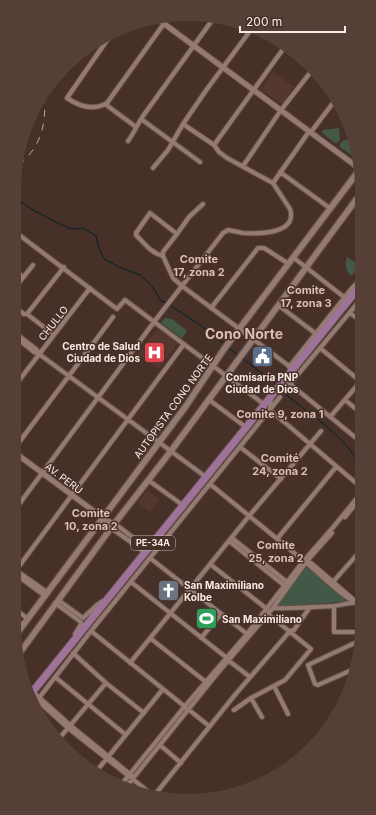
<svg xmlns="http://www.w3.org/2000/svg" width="376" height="815" font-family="Inter,sans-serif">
<rect width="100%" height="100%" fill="#473028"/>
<path fill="#54382d" d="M273,72L294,87L282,104L261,89Z
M157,329L178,343L159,369L137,354Z
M147,490L159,499L150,512L138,503Z"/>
<path fill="#435947" d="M339,128L340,140L337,143H335L322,133L323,130Z
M350,139H353L356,156H353L340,147V144L342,141Z
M347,257L361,266V276L355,272L351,276C345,269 345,266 347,257Z
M165,318L172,319L187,331L182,338L161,323Z
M306,566L348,600V601L285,607L278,606V604Z"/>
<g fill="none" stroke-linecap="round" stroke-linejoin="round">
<path stroke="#00202f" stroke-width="1" d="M14,197L31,209L60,224L71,229L83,228L96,236L99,248L104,259L119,267L140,275L152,286L161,301L166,303
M171,306L200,325L225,344
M229,348L239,356
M243,359L277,385
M280,389C308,415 343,432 361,467"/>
<defs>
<path id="minor" d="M112,33L67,98C80,107 93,111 107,103L168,18
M105,104L136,127
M141,119L200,162
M128,141C134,133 137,125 143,116L213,19
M214,145L286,45
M243,166L281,110L313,69
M153,168L168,150L183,124L207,89L253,27
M280,172L331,209
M273,183L308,133L311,132L336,99
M355,201L361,205
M203,204L189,217L177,234L163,252V256L173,278L182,286L289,366
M14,231L117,309L125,300L265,405
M163,256C151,253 144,243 136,235V233L150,213L177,234
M294,258L344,297
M14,270L23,277
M14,289L33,265
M278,305L315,333
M14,307L24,314H27L54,335
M211,308L258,248H264L289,264
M350,313L361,321
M27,314L64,267
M14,332L36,349L39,353
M14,336L34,352L39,354L206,477
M320,348L360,381
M289,367L352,288L357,283H361
M284,381L290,384L361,442
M290,384L361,299
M14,387L90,288
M271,397L270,410L362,488
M208,399L247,428
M345,400L361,413
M330,417L361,381
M240,447L281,479
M14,449L113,317
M148,480L184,506
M210,484C242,510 274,536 305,562C322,575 336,592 355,602
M14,511L154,322L223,233L228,230C233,231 238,232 243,233C259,234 298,234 290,209L273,183L227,158L219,152L214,145L183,124
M345,517L362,496
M103,518L111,528L145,552
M104,519L114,523L148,549
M232,538L287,582
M277,539L336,467
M229,541L285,586
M150,558L247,634
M306,562L311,563L354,600
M210,564L267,609
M14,569L48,593
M14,573L184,344
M14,573L45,596
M131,582L227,658L229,661L250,677
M332,583L362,549
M58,600L83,618L97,605L103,601
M55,603L81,622V624L75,634
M334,606V632H361
M14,608L28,619
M273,608C293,609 314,607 334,606C343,605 353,601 362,603
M91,631L209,726
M150,638L206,682
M201,638L221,614
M73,653L106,683L144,713
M130,663L249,516L321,431
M354,669L318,685L315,684L308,665L359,641
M55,677L126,735
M274,686L288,714
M33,692L70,725L131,775
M251,698L262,717
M37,700L68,728L154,796
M35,703L91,631L280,397
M234,710L251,698L285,680L311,649L268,614
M57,741L106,683
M160,745L181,763
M95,773L163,689
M121,785L185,706L247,634L301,564L335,525L362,492
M126,787L216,675L273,608L306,562L332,533
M153,797L234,696L290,631L294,630L310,607"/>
<path id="tertiary" d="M159,20L360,169
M14,452L103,518
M25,687L33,692
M29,693L37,700"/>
<path id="secondary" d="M15,636L186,406L224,349L360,169
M19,654L111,528L171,451L361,193"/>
<path id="trunk" d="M30,695L361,285"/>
</defs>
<use href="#minor" stroke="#614f48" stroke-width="6"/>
<use href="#tertiary" stroke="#614f48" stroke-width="7"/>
<use href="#secondary" stroke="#614f48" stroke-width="8"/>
<use href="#trunk" stroke="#614f48" stroke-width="9"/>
<use href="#minor" stroke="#957a71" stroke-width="4"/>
<use href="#tertiary" stroke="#957a71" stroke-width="5"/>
<use href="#secondary" stroke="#957a71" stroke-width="5.5"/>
<use href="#trunk" stroke="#9e7299" stroke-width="7"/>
<path stroke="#bba9a2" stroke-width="1" stroke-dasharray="7 7" stroke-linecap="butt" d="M19,165C41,147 47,123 44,96"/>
</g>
<defs>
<symbol id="hospital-square" viewBox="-11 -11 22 22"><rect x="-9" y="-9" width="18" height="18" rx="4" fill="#e0444e" stroke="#473028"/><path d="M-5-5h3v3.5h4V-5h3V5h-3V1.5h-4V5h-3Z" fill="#fff"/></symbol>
<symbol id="civic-square" viewBox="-11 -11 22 22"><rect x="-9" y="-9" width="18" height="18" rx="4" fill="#5c6f8a" stroke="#473028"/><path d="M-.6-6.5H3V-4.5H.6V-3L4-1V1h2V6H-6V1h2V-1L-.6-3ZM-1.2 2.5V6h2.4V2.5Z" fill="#fff"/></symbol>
<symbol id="church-square" viewBox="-11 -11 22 22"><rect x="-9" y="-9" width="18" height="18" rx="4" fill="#6b7280" stroke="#473028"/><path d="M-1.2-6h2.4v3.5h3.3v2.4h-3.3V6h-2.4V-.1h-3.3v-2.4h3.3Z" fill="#fff"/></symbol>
<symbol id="stadium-square" viewBox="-11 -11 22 22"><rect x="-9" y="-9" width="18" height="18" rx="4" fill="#2e9e5b" stroke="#473028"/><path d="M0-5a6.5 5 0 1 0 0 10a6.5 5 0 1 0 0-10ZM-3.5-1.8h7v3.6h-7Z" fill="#fff"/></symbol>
</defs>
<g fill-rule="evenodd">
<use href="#hospital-square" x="142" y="340" width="25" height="25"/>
<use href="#civic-square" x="250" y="344" width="25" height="25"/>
<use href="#church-square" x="156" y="578" width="25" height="25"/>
<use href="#stadium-square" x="194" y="606" width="25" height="25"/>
</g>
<g text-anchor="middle" stroke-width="3" stroke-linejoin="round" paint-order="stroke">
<rect fill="#473028" stroke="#c4b2ac" stroke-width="1" x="131" y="536" width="44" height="14" rx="3"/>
<g font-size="9" font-weight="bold" fill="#f9eae4">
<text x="153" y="546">PE-34A</text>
</g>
<g font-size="10" fill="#f9eae4" stroke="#473028">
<text transform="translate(53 323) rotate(-52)" y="4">CHULLO</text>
<text transform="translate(173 406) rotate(-54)" y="4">AUTOPISTA CONO NORTE</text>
<text transform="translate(64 478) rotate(37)" y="4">AV. PERU</text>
</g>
<g font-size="10" font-weight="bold" fill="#f9eae4" stroke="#473028" text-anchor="start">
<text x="140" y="350" text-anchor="end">Centro de Salud<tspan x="140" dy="12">Ciudad de Dios</tspan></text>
<text x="262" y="381" text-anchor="middle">Comisaría PNP<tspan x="262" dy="12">Ciudad de Dios</tspan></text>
<text x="184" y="589">San Maximiliano<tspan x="184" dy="12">Kolbe</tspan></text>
<text x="222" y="623">San Maximiliano</text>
</g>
<g font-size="11" font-weight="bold" fill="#dbbeb4" stroke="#473028">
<text x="199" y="263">Comite<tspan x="199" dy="13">17, zona 2</tspan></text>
<text x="306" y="294">Comite<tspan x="306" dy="13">17, zona 3</tspan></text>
<text x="280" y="418">Comite 9, zona 1</text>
<text x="280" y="462">Comité<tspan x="280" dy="13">24, zona 2</tspan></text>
<text x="91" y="517">Comite<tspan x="91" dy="13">10, zona 2</tspan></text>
<text x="276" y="549">Comite<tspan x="276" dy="13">25, zona 2</tspan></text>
</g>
<g font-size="14" font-weight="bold" fill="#dbbeb4" stroke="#473028">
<text x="244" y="339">Cono Norte</text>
</g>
</g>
<path d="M0 0H376V815H0ZM188 21H188A167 167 0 0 1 355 188V627A167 167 0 0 1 188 794H188A167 167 0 0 1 21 627V188A167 167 0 0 1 188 21Z" fill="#553f37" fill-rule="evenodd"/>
<path d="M240 26v6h105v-6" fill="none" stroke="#f9eae4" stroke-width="2"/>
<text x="246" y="26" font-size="12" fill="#f9eae4" stroke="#473028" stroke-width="3" paint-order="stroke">200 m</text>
</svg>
